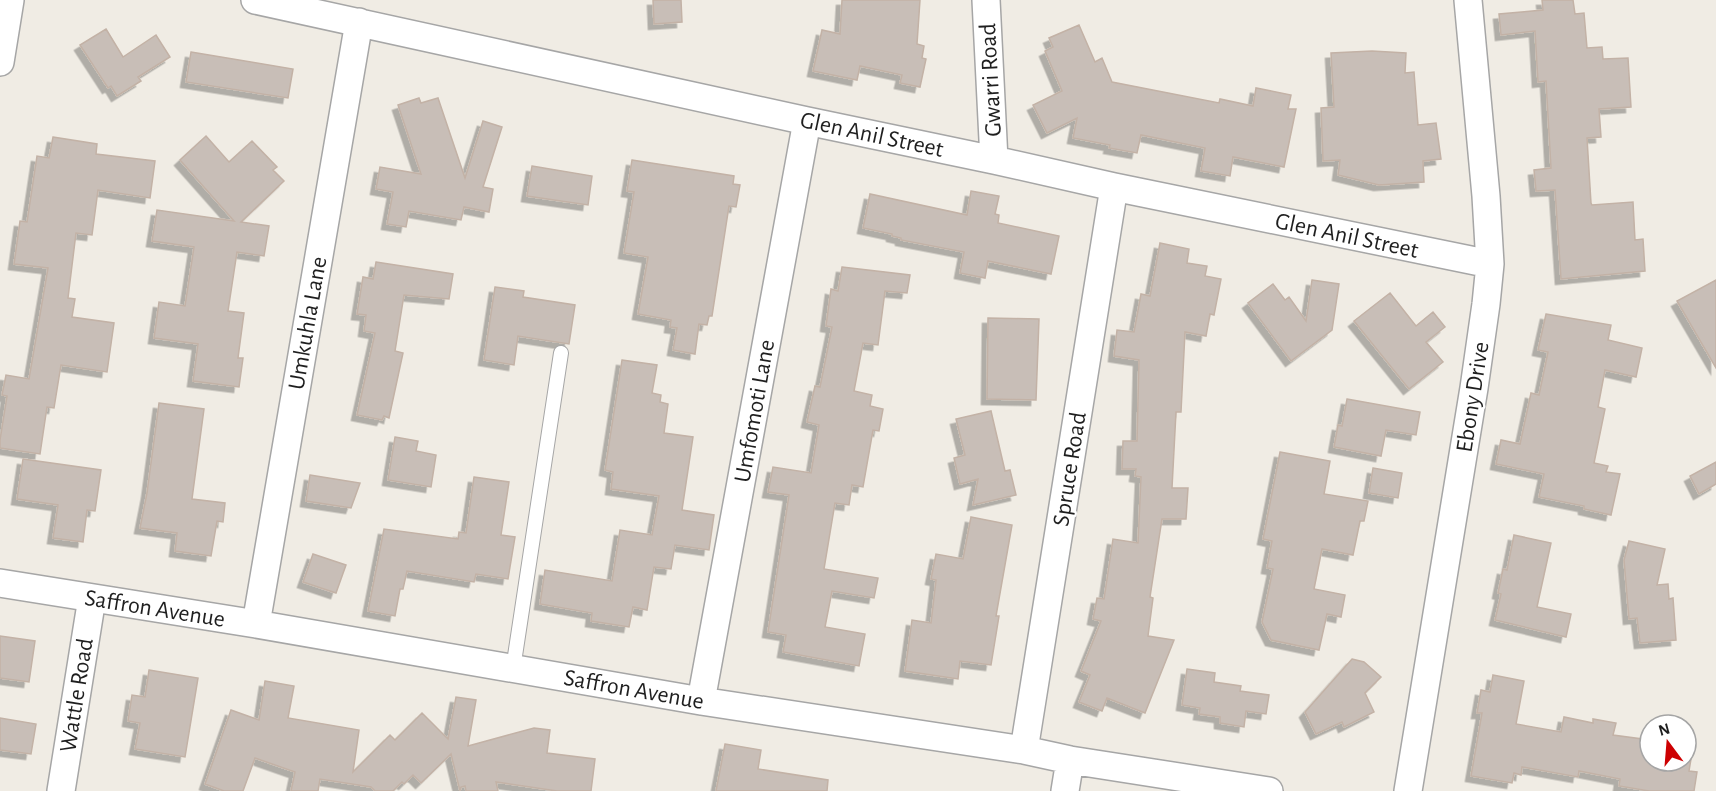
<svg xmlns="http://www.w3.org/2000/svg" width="1716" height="791" font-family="'Alegreya Sans',sans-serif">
<defs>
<filter id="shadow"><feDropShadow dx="-5.5" dy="5.5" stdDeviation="0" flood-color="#0004"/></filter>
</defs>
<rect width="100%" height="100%" fill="#f0ece4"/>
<path fill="#c8beb7" stroke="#c3b2a6" stroke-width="1.5" filter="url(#shadow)" d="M653,0H681L682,22L654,24Z
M842,0H920L917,44L924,46L922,58L926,59L920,87L900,83L902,75L860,66L857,80L813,71L822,30L840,34Z
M1542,0H1573L1575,14L1584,13L1587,48L1602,47L1603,59L1628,58L1631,107L1599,109L1601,137L1587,138L1591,203L1592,205L1633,202L1635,240L1643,239L1645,271L1561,279L1555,190L1536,191L1534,170L1551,168L1546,81L1538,82L1535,31L1501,35L1499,14L1543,10Z
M1079,25L1095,62L1102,58L1112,82L1219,103L1220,99L1253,106L1256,88L1291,95L1288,109H1296L1284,167L1233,157L1230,176L1201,171L1205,148L1141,135L1137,153L1109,148L1110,145L1073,138L1077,118L1047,133L1033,105L1062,91L1045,51L1053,47L1049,38Z
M106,29L123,57L156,35L170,57L138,77L141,81L117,96L111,86L108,88L80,45Z
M1372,51L1406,53L1405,73L1414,72L1418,125L1436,123L1441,159L1423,161L1424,182L1379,185L1338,175L1340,160L1323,161L1321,108L1334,107L1331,53Z
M191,52L293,69L288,98L186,82Z
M419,98L421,103L438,98L465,178L483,121L502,127L483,187L493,189L489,212L464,207L461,220L409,211L406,227L387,224L393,192L376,189L380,167L421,174L398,105Z
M206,136L229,162L252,141L277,167L273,170L284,181L241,222L269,226L264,256L237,252L228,311L244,313L238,358H243L239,387L193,381L198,344L154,338L159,302L185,306L194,247L152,241L157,210L234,221L180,160Z
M53,137L97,144L96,154L155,161L150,198L98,190L92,235L76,233L68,298L75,299L72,317L114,323L107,372L61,365L54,408L47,407L40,454L0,448V440L7,396L2,395L6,375L29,379L48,268L14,264L20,221L27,222L37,156L49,158Z
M632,160L734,176L733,184L740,185L736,207L729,206L712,316H709L707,325L699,324L695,354L673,350L677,328L670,327L671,320L638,314L648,257L624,253L634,192L627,191Z
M532,166L592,176L588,205L527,196Z
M971,191L999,196L995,214L999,215L998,223L1059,236L1051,274L988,261L985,278L960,273L964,252L901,240V238L892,236V234L863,228L870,194L967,215Z
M1160,243L1189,249L1187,263L1207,266L1205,276L1221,279L1214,315L1210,314L1206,336L1185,332L1181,412H1176L1172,488H1188L1186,519H1162L1150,597L1153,598L1148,636L1174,640L1145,713L1107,698L1102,711L1079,702L1090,675L1081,671L1101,621L1093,619L1097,598L1104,599L1113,539L1138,543L1141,477L1135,476L1136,469H1122L1123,441H1137L1139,360L1114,356L1117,330L1134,332L1141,294L1150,296Z
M376,262L453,274L449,299L404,295L395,351L403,353L389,418L384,416L382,420L357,415L375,333L364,331L366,315L357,314L363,277L373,279Z
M842,267L910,275L907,293L885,291L878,345L863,343L854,391L872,395L870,406L883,409L879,431L873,430L863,487L852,485L849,505L835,503L824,569L878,578L874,598L832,591L825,627L865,634L859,666L783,652L786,635L768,632L789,495L768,492L773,467L811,473L819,425L807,422L815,386L820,387L832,327L826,326L831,289L838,291Z
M1312,280L1339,284L1332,330L1291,361L1248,303L1273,284L1285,300L1289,297L1306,321Z
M1716,280V368L1677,301Z
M495,287L524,291L523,297L575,305L569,344L518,336L514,365L484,360Z
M1390,293L1416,326L1433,312L1445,327L1426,342L1443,362L1409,389L1354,321Z
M1546,314L1611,325L1608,340L1642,348L1636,377L1605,370L1598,407L1605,409L1594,463L1608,466L1606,472L1620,474L1611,515L1584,509V506L1539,497L1544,474L1496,464L1501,440L1520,444L1531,393L1539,395L1548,352L1538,350Z
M988,318L1039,319L1036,400L987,399Z
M622,360L657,365L652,393L661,395L660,402L668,404L664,433L693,437L682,510L714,515L709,550L675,545L671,569L654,567L647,610L633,607L629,627L591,621L592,613L540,604L545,570L612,581L620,530L652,535L659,496L611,489L613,472L605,470Z
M1347,399L1420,412L1416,435L1386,430L1381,456L1334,447L1338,425L1342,426Z
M159,403L204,409L192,499L225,503L223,522L217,521L211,556L175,551L177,533L140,528L147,493Z
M991,411L1005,471L1010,470L1016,495L973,505L978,479L960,484L954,458L965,455L956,419Z
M395,437L418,441L416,451L436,455L431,487L388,480Z
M1280,452L1330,461L1324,494L1368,501L1364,521H1360L1353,555L1322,549L1314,589L1345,595L1341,617L1327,614L1319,650L1271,640L1262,622L1273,569L1267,568L1272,541L1263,539Z
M23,459L101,470L95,511L87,510L83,542L53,538L58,505L17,499Z
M1716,462V484L1699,494L1690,476Z
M1373,468L1402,473L1398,498L1369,493Z
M310,475L360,483L351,508L306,501Z
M474,477L509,482L501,535L515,537L508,579L476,574L474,582L407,571L403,589H400L395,616L368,611L384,529L458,539L459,532L466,533Z
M971,517L1012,525L996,616H999L991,665L960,661L958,679L905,671L912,620L931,623L936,580L931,579L936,554L963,559Z
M1514,535L1551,543L1537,607L1571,614L1566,637L1495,620L1501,594L1498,593L1503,569L1507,570Z
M1629,541L1665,549L1657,585L1668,584L1669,599L1673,598L1676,640L1640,643L1637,618L1629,619L1624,560Z
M313,554L346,565L336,593L303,582Z
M0,636L35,641L29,682L0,678Z
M1352,659L1364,662L1381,677L1365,693L1374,712L1344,727L1342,722L1316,734L1305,712Z
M1187,669L1215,673L1214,682L1241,686L1240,691L1269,695L1266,714L1246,711L1244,727L1220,723V717L1199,714L1200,708L1182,705Z
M149,670L198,678L185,757L135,749L140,723L128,721L132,695L145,697Z
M1493,675L1524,681L1516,724L1561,732L1564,717L1593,723V719L1616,723L1613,735L1650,740V761H1686V746L1693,747L1689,771L1697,772L1694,791H1649L1619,786L1620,779L1579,771L1578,777L1522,767L1521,775L1514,773L1512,783L1471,776L1482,713H1477L1481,690L1490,692Z
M265,681L294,686L288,718L359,730L353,772L390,735L395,740L422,713L448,739L456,697L476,700L468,746L534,728L550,730L547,753L595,759L591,791H557L496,782L498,791H466L465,786L461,787L460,791L451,754L421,783L413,775L404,784L402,782L393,791H375L371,787L320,779L318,791H291L295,772L255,758L243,791H224L205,784L231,710L259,720Z
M0,718L36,724L31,754L0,750Z
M725,744L761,750L758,769L828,780L827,791H716Z"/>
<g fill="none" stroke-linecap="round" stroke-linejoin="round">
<defs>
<path id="lane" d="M513,669L561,353"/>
<path id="street" d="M255,0L807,121L994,160L1114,187L1490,264
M986,0L994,160
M0,62L10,0
M0,583L256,624L701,701L1024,750L1070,760L1269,791
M256,624L359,22
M701,701L807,121
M1024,750L1114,187
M61,791L92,598
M1065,791L1070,760
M1408,791L1474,388L1486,304L1490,264L1486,196L1468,0"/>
</defs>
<use href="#lane" stroke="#a6a6a6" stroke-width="16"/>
<use href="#street" stroke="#a6a6a6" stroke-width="30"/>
<use href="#lane" stroke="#fff" stroke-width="14"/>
<use href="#street" stroke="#fff" stroke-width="27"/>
</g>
<g text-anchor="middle" stroke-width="4.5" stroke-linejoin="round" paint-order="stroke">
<g font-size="24" fill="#1f1f1f" stroke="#fff">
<text transform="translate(990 80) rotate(-93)" y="8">Gwarri Road</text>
<text transform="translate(872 134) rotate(12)" y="8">Glen Anil Street</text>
<text transform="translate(1347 235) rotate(12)" y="8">Glen Anil Street</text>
<text transform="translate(307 323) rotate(-80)" y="8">Umkuhla Lane</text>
<text transform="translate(1472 397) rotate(-81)" y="8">Ebony Drive</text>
<text transform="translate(754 411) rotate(-80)" y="8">Umfomoti Lane</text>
<text transform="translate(1069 469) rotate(-81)" y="8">Spruce Road</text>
<text transform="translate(155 608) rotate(9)" y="8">Saffron Avenue</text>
<text transform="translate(634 689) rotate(10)" y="8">Saffron Avenue</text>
<text transform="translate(76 695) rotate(-81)" y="8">Wattle Road</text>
</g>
</g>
<g transform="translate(1668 743) rotate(344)"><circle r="28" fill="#ffffff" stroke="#a5a5a5" stroke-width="1.5"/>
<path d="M0-4.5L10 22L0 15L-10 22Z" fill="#cd0002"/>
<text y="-9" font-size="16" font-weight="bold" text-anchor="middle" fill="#1f1f1f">N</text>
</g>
</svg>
